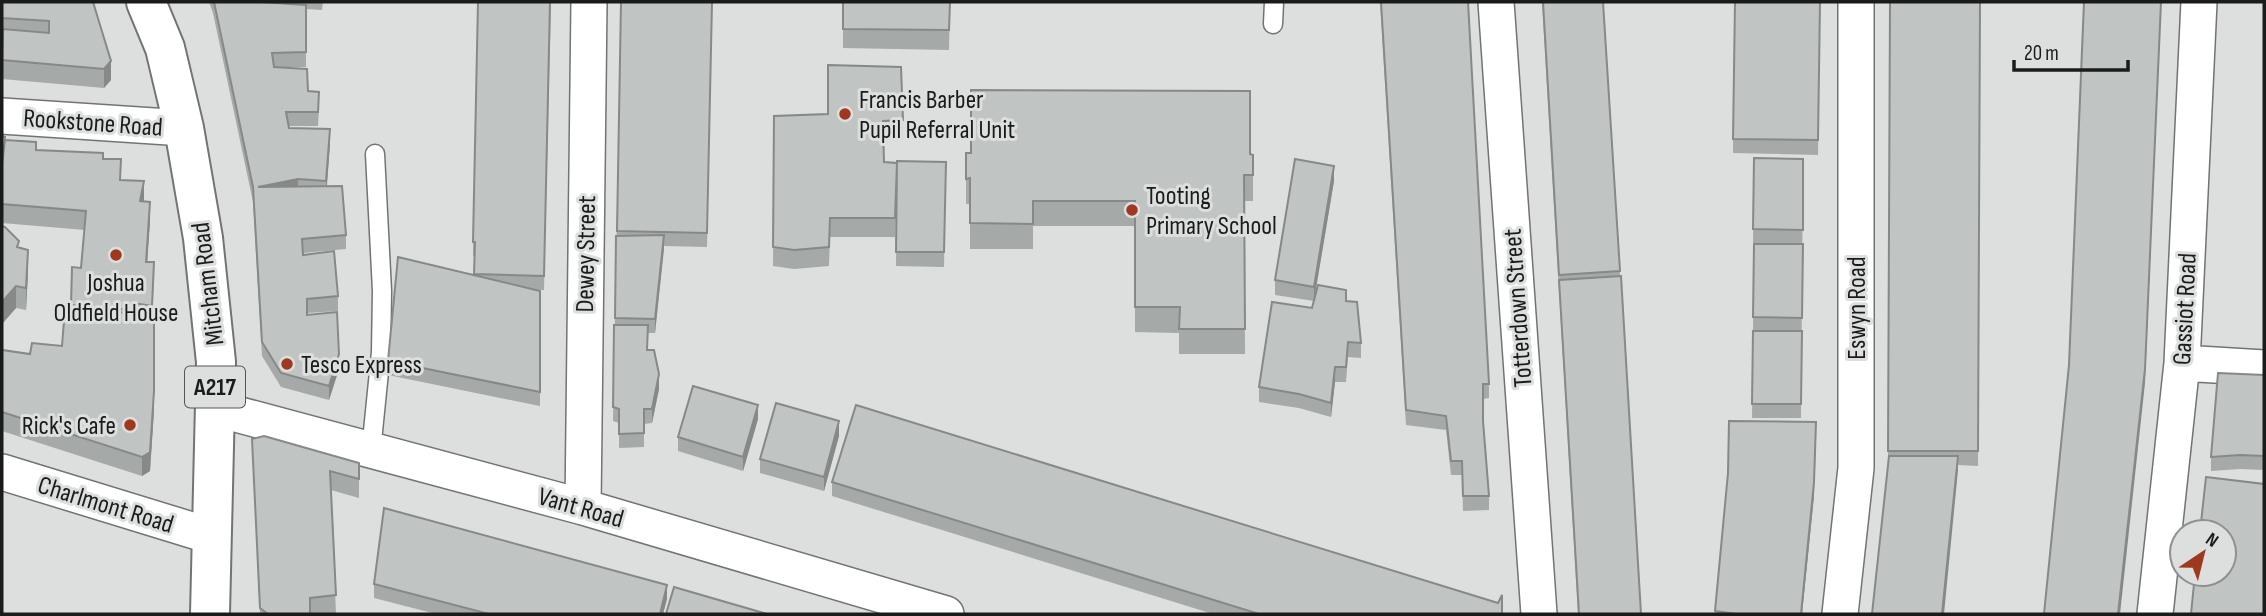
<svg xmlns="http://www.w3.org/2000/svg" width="2266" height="616" font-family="'Sofia Sans Condensed',sans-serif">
<rect width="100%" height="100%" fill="#dcdfde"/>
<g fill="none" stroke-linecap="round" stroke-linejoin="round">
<defs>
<path id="lane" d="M1273,24L1274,2
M371,451L381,352L382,291L375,154"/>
<path id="street" d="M1496,2L1539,614
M2,116L184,128
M2182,363L2264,368
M214,408L583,507L946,614
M2,472L211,536
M583,507L589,2
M1840,614L1856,468V2
M2155,614L2182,363L2199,2"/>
<path id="primary" d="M146,2L165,48L184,128L203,238L216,362L210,614"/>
</defs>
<use href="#lane" stroke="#717473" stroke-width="21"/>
<use href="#street" stroke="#717473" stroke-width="38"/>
<use href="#primary" stroke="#717473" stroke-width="42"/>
<use href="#lane" stroke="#fff" stroke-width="18"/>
<use href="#street" stroke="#fff" stroke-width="35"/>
<use href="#primary" stroke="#fff" stroke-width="38"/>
</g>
<path fill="#a5a9a7" d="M2,2H93L111,80L104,88L2,79Z
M209,2H323L322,10L306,9V67H274L308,91L319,106L318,126H289V128L330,143L327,186L346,235V249L303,253L338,296V311L307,313L339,369L329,400L281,387L262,356L253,202L213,13Z
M551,2L544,290H536L540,291V406L388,375V361L474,275L475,256H473V242Z
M621,2H712L707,247L664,246L655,333H648V350L659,389L652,423L644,424V447L619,448V423L613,421Z
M843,2H950L949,50L843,48Z
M1380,2H1468L1489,384V398L1483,399V422L1489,496V510L1463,511L1462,475H1451L1446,430L1406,425Z
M1542,2H1603L1641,614H1578Z
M1820,2L1818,155L1733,153V139Z
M1890,2H1980L1978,466L1958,465V470L1888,457Z
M774,116L903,120V139L884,140V162L897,182L895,237H830L829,266L794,269L773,266Z
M2,136L5,140L36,150L103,159L121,180L143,201L150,221L147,262L154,281L152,311L154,410L150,471L142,476L2,431V350L30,354L62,346L71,308L72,267L81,268L85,230L2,223Z
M966,153L1253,155V201H1244L1245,354H1179V333L1135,332V226H1033V249H970V204H966Z
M1754,158L1803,159L1801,418H1752L1754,244H1777H1753Z
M897,161L946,162L944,267L896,266Z
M1334,181L1314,298L1346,301L1361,343V358L1348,357L1346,382H1335L1331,417L1299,408L1259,402V387L1312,308L1314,301L1275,295V280Z
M2,226L19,248L28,272L26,310L16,308L2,324Z
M2264,375V470L2240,469L2211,471V457Z
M758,419L743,471L678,451V437Z
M839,436L824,491L760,473V459Z
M252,439L359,479V498L331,490L336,614H260Z
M1728,473L1814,496L1802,614H1715Z
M832,482L1502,614H1213L832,496Z
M374,584L667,599L663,614H436L374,598Z"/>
<path fill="#868988" d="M2161,2L2145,383L2120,614H2118Z
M111,61V80L104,88V69Z
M330,129V143L326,195V181Z
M1334,166V181L1314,301V287Z
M298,179V193L258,187Z
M144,181V200L140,220V201Z
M150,202V221L146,281V262Z
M664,235V249L655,333V319Z
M28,250V272L26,310V288Z
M16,286V308L2,324V302Z
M339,354V369L329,400V386Z
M1335,367V382L1331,417V403Z
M659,374V389L652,423V409Z
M154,391V410L150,471L142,476V457Z
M758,405V419L743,471V457Z
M839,421V436L824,491V477Z
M1816,436L1814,496L1802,614H1801Z
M1958,456V470L1944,614H1942Z
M667,585V599L663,614H660Z"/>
<path fill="#c0c4c2" stroke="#868988" stroke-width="2" d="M2,2H93L111,61L104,69L2,60L3,29L49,33V21L2,18Z
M214,2H260L306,5V52L272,53L274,67L307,69L308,91L319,92L318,112H286L289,128L330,129L326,181L298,179L258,187L342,186L346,235L302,239L303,255L334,251L338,296L307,299V315L337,312L339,354L329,386L281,373L262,342L253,187Z
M478,2H550L544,276L474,274L475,242H473Z
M621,2H712L707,233L617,231Z
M843,2H950L949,30L843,29Z
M1381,2H1468L1489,384H1483V421L1489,496H1463L1462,461H1451L1446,416L1406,410Z
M1543,2H1603L1620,271L1559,275Z
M1735,2H1820L1818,140L1733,139Z
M1890,2H1980L1978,451H1888Z
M2084,2H2161L2145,369L2118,614H2044L2069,365Z
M828,65L901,67L903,120L883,121L884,162L897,163L895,218H830L829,247L794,250L773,247L774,116L828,114Z
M971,90L1250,91V154L1253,155V175H1244L1245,329H1179L1180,307H1135V201H1033V224L970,223V178L966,179V153H971Z
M2,136L5,137L2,164Z
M5,140L36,142V150L103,153V159H121L120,180L144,181L140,201L150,202L146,262H154L152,306L133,303L132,310L71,305L72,267L81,268L86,211L2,204V165Z
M1754,158L1803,159V230L1753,229Z
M1295,159L1334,166L1314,287L1275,280Z
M897,161L946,162L944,252H896Z
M2,226L5,227L19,241L17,247L28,250L26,288L16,286L2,302Z
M664,235L655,319L615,318L616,236Z
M1754,244H1803L1802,318L1753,317Z
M398,257L540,291V392L388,361Z
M1621,276L1641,614H1579L1559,280Z
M1318,285L1346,290V301L1357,302L1361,343L1348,342L1346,367H1335L1331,403L1299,394L1259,387L1272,302L1312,308Z
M65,308L137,314L136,309L154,311V391L150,452L142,457L2,412V350L30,354L32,343L62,346Z
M614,325H648L647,350H654L659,374L652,409H644V433L619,434V409L613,407Z
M1753,331H1802L1801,404H1752Z
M2218,373L2264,375V456L2240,455L2211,457Z
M693,386L758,405L743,457L678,437Z
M776,403L839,421L824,477L760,459Z
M856,405L1498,603L1502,595V614H1259L832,482Z
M1729,421L1816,422L1814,482L1801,614H1737L1715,611L1728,473Z
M264,436L359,463V479L330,471L336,595L310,598V614H268L260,608L252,439Z
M1889,456H1958L1942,614H1872Z
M2206,477L2264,484V614H2191L2195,574H2224V532H2200Z
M384,508L667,585L660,614H489L374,584Z
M674,587L767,614H666Z"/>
<g fill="#a0371f" stroke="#dcdfde" stroke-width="2.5">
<circle cx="845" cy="114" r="7"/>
<circle cx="1132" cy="210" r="7"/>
<circle cx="116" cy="255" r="7"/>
<circle cx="287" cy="364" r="7"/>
<circle cx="130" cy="425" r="7"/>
</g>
<g text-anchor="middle" stroke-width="6" stroke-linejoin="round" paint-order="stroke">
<rect fill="#dcdfde" stroke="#545656" stroke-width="2" x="185" y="366.5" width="60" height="41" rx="5"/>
<g font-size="24" font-weight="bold" fill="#1a1c1b">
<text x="215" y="395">A217</text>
</g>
<g font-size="26" fill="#1a1c1b" stroke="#dcdfde" text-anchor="start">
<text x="859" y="108">Francis Barber<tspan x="859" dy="30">Pupil Referral Unit</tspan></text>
<text x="1146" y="204">Tooting<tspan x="1146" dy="30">Primary School</tspan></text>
<text x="116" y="291" text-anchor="middle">Joshua<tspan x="116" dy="30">Oldfield House</tspan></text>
<text x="301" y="373">Tesco Express</text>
<text x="116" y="434" text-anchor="end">Rick's Cafe</text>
</g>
<g font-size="26" fill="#1a1c1b" stroke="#dcdfde">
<text transform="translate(93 122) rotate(4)" y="9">Rookstone Road</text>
<text transform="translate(585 254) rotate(-89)" y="9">Dewey Street</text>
<text transform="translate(207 284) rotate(-97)" y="9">Mitcham Road</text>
<text transform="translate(1517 308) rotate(-94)" y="9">Totterdown Street</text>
<text transform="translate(1856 308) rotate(-90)" y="9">Eswyn Road</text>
<text transform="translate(2184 309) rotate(-87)" y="9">Gassiot Road</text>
<text transform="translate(106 504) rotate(17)" y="9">Charlmont Road</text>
<text transform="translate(581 507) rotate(16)" y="9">Vant Road</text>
</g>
</g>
<rect width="2266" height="616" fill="none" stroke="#1a1c1b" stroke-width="7"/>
<g transform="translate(2203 553) rotate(35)"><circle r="33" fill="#dcdfde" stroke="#8e9190" stroke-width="2"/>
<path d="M0-5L12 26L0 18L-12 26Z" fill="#a0371f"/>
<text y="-10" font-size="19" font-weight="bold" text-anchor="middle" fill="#1a1c1b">N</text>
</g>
<path d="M2014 60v10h114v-10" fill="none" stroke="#1a1c1b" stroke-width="3.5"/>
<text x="2024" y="60" font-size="21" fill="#1a1c1b" stroke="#dcdfde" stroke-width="5" paint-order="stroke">20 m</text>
</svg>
